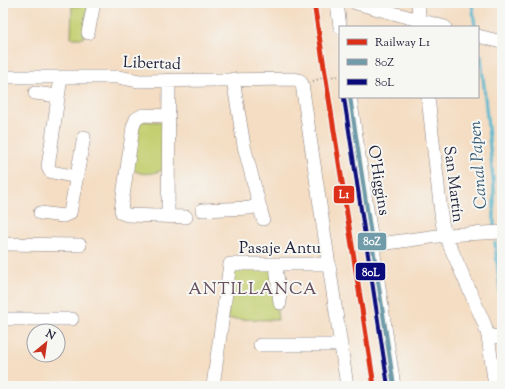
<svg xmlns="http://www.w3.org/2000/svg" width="505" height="389" font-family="'Sorts Mill Goudy',serif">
<rect width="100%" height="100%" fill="#f6f6f2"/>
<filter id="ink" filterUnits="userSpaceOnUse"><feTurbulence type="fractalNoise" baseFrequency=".025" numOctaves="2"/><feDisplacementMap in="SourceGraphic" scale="8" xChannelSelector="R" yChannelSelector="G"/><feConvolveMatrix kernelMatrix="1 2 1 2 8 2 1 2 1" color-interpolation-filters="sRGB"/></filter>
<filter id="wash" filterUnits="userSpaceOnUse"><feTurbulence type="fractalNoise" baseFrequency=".012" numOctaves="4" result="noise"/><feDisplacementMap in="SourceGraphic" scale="16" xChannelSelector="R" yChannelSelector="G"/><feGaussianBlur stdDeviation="0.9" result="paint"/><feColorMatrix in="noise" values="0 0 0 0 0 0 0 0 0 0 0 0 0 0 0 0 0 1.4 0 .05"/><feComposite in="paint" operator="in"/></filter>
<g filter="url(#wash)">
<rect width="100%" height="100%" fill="#f4ddc3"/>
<path fill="#c3cf70" stroke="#727856" d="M88,5L83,38H71L72,6Z
M141,121L163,122L165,168C157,174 139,177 132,168L138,128Z
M267,266L272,272L278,320L227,319L233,269Z"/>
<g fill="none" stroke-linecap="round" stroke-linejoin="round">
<path stroke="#52b8d1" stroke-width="3" d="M472,3L475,26
M481,56L494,189V226
M495,243L502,309"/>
</g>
</g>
<g filter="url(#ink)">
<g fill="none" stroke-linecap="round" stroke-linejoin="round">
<defs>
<path id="minor" d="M337,3L340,27
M356,3L445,27
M418,3L420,27
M88,33L94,3
M478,36L502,42
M3,77H118L139,81L294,79L299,80L302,84L347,386
M61,77L48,167L50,171L52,172L77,177
M233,79L244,146L263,219
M35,93L58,96
M350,97L394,386
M428,97L442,222L445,235L484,323L488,336L495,386
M169,116L143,115L136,119L133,127L121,210L122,213L128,215L186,217
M202,210L250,208L259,205
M40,213L63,216L70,213L84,137
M168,216L169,80
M3,244L80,245
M373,245L445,235L502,232
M276,265L280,303
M3,319H72
M488,336L502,337
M260,345H341
M213,386L230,264H329"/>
</defs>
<use href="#minor" stroke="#8b807f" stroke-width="14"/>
<path stroke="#8b807f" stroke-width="2" stroke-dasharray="1 3" stroke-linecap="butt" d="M313,81L325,77L340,76"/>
<use href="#minor" stroke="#fff" stroke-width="13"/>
<defs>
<path id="bus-1" d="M350,97L394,386"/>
<path id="bus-2" d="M344,98L388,386"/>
</defs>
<use href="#bus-1" stroke="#f6f6f2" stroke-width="7"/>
<use href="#bus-2" stroke="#f6f6f2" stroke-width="7"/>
<use href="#bus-1" stroke="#709ba9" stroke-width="4"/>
<use href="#bus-2" stroke="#0a0a7a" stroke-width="4"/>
<defs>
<path id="rail-1" d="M314,3L374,386"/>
</defs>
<use href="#rail-1" stroke="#f6f6f2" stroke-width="8"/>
<use href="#rail-1" stroke="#dd3018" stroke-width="5"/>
</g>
</g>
<g text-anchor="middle" stroke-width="4" stroke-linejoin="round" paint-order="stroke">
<g font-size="16" fill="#22223b" stroke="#f6f6f2">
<text transform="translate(152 62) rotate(2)" y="6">Libertad</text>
<text transform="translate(380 180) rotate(81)" y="6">O'Higgins</text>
<text transform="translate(455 184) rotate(83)" y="6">San Martín</text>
<text x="280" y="253">Pasaje Antu</text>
</g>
<g font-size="17" font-style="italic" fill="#335670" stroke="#f6f6f2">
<text transform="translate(477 165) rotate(-94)" y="6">Canal Papen</text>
</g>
<g font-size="17" letter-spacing="1" fill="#67505e" stroke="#f6f6f2">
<text x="253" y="294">ANTILLANCA</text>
</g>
</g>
<g stroke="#f6f6f2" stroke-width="1.5">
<rect x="333" y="185" width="22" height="19" rx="4" fill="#dd3018"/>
<rect x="357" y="232" width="30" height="19" rx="4" fill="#709ba9"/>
<rect x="355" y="262" width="31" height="19" rx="4" fill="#0a0a7a"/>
</g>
<g font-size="11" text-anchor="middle" font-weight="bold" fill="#fff">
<text x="344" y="198">L1</text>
<text x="372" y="245">80Z</text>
<text x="371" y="276">80L</text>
</g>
<rect width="505" height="389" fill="none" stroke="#f6f6f2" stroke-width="16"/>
<rect x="339" y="26" width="140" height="72" fill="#f6f6f2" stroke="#a1a1a9"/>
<rect x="347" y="39" width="20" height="6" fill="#dd3018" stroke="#a1a1a9"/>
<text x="375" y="46" font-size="12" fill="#22223b">Railway L1</text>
<rect x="347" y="59" width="20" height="6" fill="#709ba9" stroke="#a1a1a9"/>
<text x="375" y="66" font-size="12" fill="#22223b">80Z</text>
<rect x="347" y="79" width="20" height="6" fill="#0a0a7a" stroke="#a1a1a9"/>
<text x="375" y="86" font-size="12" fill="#22223b">80L</text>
<g transform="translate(46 343) rotate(29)"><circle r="19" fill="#f6f6f2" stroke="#a1a1a9"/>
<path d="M0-3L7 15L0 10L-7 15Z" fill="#c8321e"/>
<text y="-6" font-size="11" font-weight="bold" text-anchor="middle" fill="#22223b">N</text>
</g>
</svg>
